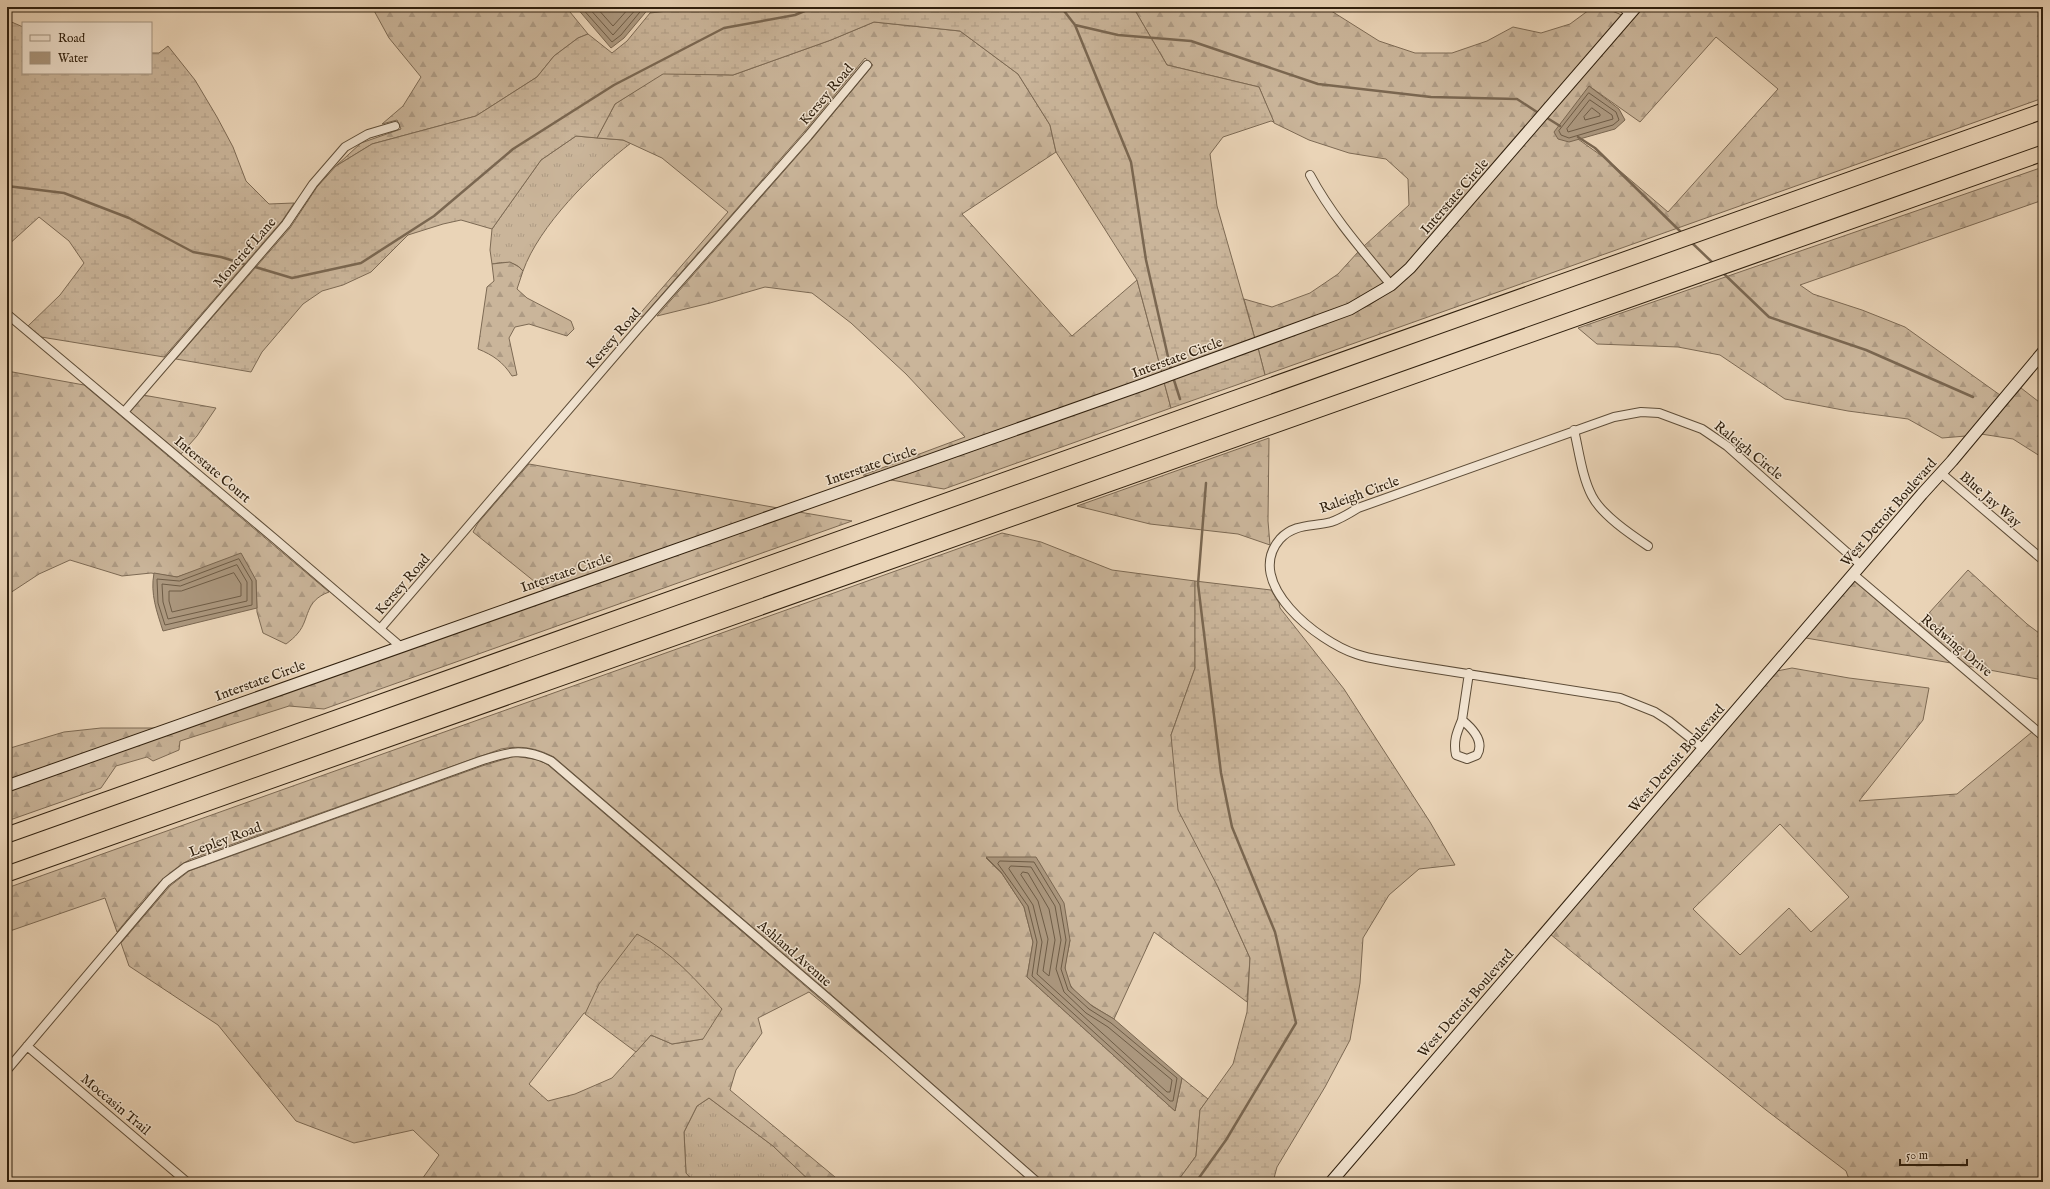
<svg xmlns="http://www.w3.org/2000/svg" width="2050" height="1189" font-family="'IM FELL English',serif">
<defs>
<pattern id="grass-tufts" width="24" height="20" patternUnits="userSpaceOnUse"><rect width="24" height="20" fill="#cab59a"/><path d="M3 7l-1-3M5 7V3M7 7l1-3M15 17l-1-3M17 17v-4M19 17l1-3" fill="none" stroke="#ae9b84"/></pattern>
<pattern id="forest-firs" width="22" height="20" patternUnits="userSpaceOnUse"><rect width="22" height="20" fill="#cab59a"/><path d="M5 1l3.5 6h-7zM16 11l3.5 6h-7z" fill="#ae9b84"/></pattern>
<pattern id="wetland-marsh" width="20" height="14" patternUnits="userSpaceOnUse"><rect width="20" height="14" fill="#cab59a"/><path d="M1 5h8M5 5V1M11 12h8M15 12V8" fill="none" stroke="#ae9b84"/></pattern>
</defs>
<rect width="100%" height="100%" fill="#ead4b7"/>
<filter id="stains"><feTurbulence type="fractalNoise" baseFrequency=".005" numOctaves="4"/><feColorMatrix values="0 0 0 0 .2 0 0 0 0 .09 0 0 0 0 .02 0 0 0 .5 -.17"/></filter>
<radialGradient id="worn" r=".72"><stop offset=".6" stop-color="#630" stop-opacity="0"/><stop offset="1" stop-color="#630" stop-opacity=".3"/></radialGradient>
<path fill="url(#grass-tufts)" stroke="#7d6a54" d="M576,136L623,140L631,143C592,173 539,226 523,271C514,260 504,262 492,264L490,250L492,229L541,160Z
M709,1098L773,1146L811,1182H694L686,1173L684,1132L697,1106Z"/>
<path fill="url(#forest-firs)" stroke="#7d6a54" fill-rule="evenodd" d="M372,7H568L570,12L588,34L578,38L554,56L537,77L476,116L372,144L336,166L361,143L401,129L397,120L382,124L403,106L421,77L389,38Z
M655,7H704L650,13Z
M1133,7H1325L1379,41L1415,53H1452L1487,41L1513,27L1541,33L1570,24L1589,10L1612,11L1622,15L1407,264L1391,278L1364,246L1409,205L1408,179L1386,159L1349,153L1309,140L1274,123L1259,87L1167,65Z
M1643,7H2043V98L1265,375L1258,348L1368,306L1398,286L1414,271ZM1716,37L1778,89L1668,212L1606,159L1578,139L1589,86L1640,122Z
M874,22L960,31L1018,74L1050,125L1056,152L962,214L1072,336L1137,280L1162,373L870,476L863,475L965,437L906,374L851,323L812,293L765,287L710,303L657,316L812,139L873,65L865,58L804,132L643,316L637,317L728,212L662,158L623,140L597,138L615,104L663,73L733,75L831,40Z
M2043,167V200L1800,285L1813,294L1862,310L1905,327L2000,395L1966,436L1942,438L1908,419L1848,411L1785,399L1720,355L1678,347L1597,344L1578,328Z
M1358,252L1384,283L1348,305L1255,339L1244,299L1272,307L1310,293L1338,274Z
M510,262L519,267L523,271L517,289L527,298L571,321L574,329L567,336L529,324L515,327L509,338L517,375L512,376C503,362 493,355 478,349L487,287L494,281L492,264Z
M7,371L84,385L329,592C304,601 310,619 298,633C295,637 290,641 286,644L263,633L257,612L256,580L207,567L177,577L151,573L122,576L70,560L39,574L7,595Z
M1164,382L1171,408L944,489L891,480Z
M2021,388L2043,405V458L2013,439L1981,434Z
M143,395L216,408L197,436L181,454L130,412Z
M1269,438L1268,521L1270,545L1238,534L1150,524L1077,506Z
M529,464L778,508L545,590L473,532L478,523Z
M799,512L852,521L324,709L289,706L180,741L179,750L153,761L147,757L116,766L101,788L7,821V791Z
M1002,533L1041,542L1112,570L1195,581V668L1171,735L1218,887L1250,958L1247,1002L1154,932L1114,1019C1096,1008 1064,992 1065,967C1066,958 1069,948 1070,940L986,858L1001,872L1024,907L1033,942L1027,977L1175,1111L1182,1078L1208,1099L1200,1110L1196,1156L1177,1182H1044L834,997L554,757C536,748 521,745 501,749L191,859C160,875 139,906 117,932L105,898L7,932V888Z
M1968,570L2027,624L2043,636V680L1968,666L1919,624Z
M1854,581L1951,663L1806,638Z
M1792,668L1849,678L1929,688L1923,720L1859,801L1957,794L2032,732L2043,742V1182H1850L1846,1171L1766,1110L1550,934L1777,671ZM1780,824L1849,897L1811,932L1789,908L1740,955L1693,909Z
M101,728H155L7,781V749L64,732Z
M515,756L539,760L548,765L882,1052L809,992L758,1018L762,1033L736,1070L730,1090L841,1182H811L773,1146L709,1098L697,1106L684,1132L686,1173L694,1182H420L439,1155L413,1130L354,1143L296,1121L218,1025L129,966L121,943L170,886L189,871L482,766ZM584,1013H585L703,1039L672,1044L651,1035L612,1078L575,1094L548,1101L529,1084Z"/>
<path fill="url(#wetland-marsh)" stroke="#7d6a54" d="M704,7H1133L1167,65L1259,87L1274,122L1271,121L1223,137L1210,154L1217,206L1255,339L1162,373L1137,280L1056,152L1050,125L1018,74L960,31L874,22L831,40L733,75L663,74L615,104L597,138L576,136L541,160L492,229L461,220L443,224L408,235L371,272L343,285L322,291L303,304L262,352L251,372L176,359L290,228L317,187L336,166L372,144L476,116L537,77L554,56L578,38L588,34L612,53L627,41L650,13Z
M7,20L23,27V73H151V53H159L168,46L195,80L217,117L233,147L246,181L269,204L294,203L282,221L164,357L41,337L28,326L60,295L84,263L69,241L39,217L7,246Z
M1258,348L1265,375L1171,408L1164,382Z
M1195,581L1271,590L1279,603L1280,608L1344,689L1430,822L1455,865L1419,869L1389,895L1363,938L1360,983L1350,1040L1325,1087L1277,1167L1273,1182H1177L1196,1156L1200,1110L1233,1064L1247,1012L1250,958L1218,887L1178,810L1171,735L1195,668Z
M637,934C672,952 696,980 722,1009L703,1039L672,1044L651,1035L636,1052L585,1014L599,984Z"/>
<path fill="#ab977e" stroke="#7a6751" d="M576,7H650L624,38L611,48Z
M1589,86L1619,109L1625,120L1615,129L1569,142L1558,139L1554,132Z
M241,553L256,580L257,608L163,631C157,612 150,594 154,573L177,577Z
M986,857H1036L1064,903L1070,940L1065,968L1071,987L1092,1006L1114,1019L1182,1078L1175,1111L1027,977L1033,942L1024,907L1001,872Z"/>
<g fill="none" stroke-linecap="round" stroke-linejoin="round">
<path stroke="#6e5c46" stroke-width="1" d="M581,7L612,42L621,35L644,7
M588,7L613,35L638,7
M596,7L613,26L630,7
M1589,93L1616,112L1619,120L1613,125L1569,138L1561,135L1559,131Z
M1590,100L1612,115L1613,119L1568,132L1567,129Z
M1592,108L1600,114V116L1585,120L1584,117Z
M239,559L252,581V605L165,625L158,603L157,579L179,581Z
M237,565L247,582V601L168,619L163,602L162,584L180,586Z
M234,573L241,584V596L172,612L169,601V591H181Z
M1000,861L1034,862L1060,905L1066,940L1061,969L1068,990L1089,1009L1111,1023L1177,1078L1173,1101H1170L1032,976L1037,942L1028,906L998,864Z
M1011,866L1031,867L1055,906L1061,940L1056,969L1064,992L1086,1013L1108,1027L1172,1080L1170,1092H1167L1037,974L1042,942L1033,905L1009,869Z
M1023,872L1028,873L1049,909L1055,940L1049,976L1043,971L1048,939L1038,901L1021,875Z"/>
<path stroke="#7a6751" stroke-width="2.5" d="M1061,7L1075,25L1131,162L1146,260L1171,370
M1075,25L1118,35L1191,41L1318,84L1431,97L1517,99L1540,114
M1544,116L1560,126
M1578,137L1595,148L1683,234
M7,186L64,193L129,218L193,252L221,257L247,265
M1691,242L1713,263
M252,266L292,278L361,263L434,216L513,149L614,85L724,28L795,15L814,7
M1722,272L1769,317L1866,350L1973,397
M1173,377L1180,399
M1196,1182L1226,1140L1296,1023L1275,932L1232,827L1221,773L1198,584L1206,483"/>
<defs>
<path id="street" d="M1622,7L1630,14
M1310,175C1332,216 1362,250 1391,285
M7,314L275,539L400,646
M124,412L286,224L313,184L345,147L368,134L395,126
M1574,430C1579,451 1582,477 1592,496C1602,515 1630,534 1648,546
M1941,473L2043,560
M1853,574L2043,736
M380,629L637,330L808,136L867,65
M1462,720C1472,728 1485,741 1477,755L1467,759L1456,755C1453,741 1457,732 1462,720Z
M1462,720L1469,673
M1704,749L1669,721L1655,712L1620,698L1398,663C1384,660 1370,659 1356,654C1319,642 1242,583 1280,539C1295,523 1313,527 1331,522C1340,519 1350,513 1358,508L1614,417L1641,412L1659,413L1702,429L1727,446L1861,565
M27,1046L187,1182
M7,1070L166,882L186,867L480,761C507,752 523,747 551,761L831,1001L1037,1182
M7,1180L10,1182"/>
<path id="secondary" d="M7,786L1142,385L1350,309L1391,285L1410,268L1636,7
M1331,1182L1922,494L1952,461L2043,352"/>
<path id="highway" d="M7,835L2043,111
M7,874L2043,153"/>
</defs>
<use href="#street" stroke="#5e4d38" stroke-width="10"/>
<use href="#secondary" stroke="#30200e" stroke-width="13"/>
<use href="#highway" stroke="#30200e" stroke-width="17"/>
<use href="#street" stroke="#f1e3d0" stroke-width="8"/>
<use href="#secondary" stroke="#f1e3d0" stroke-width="11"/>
<use href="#highway" stroke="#ead4b7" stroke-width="15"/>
</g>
<g text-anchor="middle" stroke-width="3" stroke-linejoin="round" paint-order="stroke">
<g font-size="14" fill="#30200e" stroke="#f1e3d0">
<text transform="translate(826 94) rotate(-50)" y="5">Kersey Road</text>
<text transform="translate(1454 196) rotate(-49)" y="5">Interstate Circle</text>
<text transform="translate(244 252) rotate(-49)" y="5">Moncrief Lane</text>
<text transform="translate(613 338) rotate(-49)" y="5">Kersey Road</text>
<text transform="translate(1177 357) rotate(-20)" y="5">Interstate Circle</text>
<text transform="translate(1749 450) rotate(39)" y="5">Raleigh Circle</text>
<text transform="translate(871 465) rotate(-19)" y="5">Interstate Circle</text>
<text transform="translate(213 469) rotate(40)" y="5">Interstate Court</text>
<text transform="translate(1359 494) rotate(-20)" y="5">Raleigh Circle</text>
<text transform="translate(1991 499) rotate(41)" y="5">Blue Jay Way</text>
<text transform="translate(1888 512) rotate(-49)" y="5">West Detroit Boulevard</text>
<text transform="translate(566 572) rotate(-19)" y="5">Interstate Circle</text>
<text transform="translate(402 584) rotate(-49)" y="5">Kersey Road</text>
<text transform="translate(1957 645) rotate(40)" y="5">Redwing Drive</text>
<text transform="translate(260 680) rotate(-20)" y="5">Interstate Circle</text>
<text transform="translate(1676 758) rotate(-49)" y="5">West Detroit Boulevard</text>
<text transform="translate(225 839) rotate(-20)" y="5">Lepley Road</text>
<text transform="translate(795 953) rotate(41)" y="5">Ashland Avenue</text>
<text transform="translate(1465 1003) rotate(-49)" y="5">West Detroit Boulevard</text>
<text transform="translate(116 1104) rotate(40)" y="5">Moccasin Trail</text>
</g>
</g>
<rect width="2050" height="1189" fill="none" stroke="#ead4b7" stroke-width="24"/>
<rect x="8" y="8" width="2034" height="1173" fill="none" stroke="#30200e" stroke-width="2"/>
<rect x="12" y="12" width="2026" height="1165" fill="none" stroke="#30200e"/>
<rect x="22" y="22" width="130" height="52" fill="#f1e3d0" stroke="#a49582"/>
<rect x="30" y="35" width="20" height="6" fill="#f1e3d0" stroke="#a49582"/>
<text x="58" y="42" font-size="12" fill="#30200e">Road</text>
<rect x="30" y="52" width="20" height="12" fill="#ab977e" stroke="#a49582"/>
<text x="58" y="62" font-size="12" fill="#30200e">Water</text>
<path d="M1900 1159v6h67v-6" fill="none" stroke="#30200e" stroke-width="2"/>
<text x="1906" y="1159" font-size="12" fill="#30200e" stroke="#f1e3d0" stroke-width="3" paint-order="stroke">50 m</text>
<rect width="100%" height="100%" filter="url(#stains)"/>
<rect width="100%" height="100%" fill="url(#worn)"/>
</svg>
